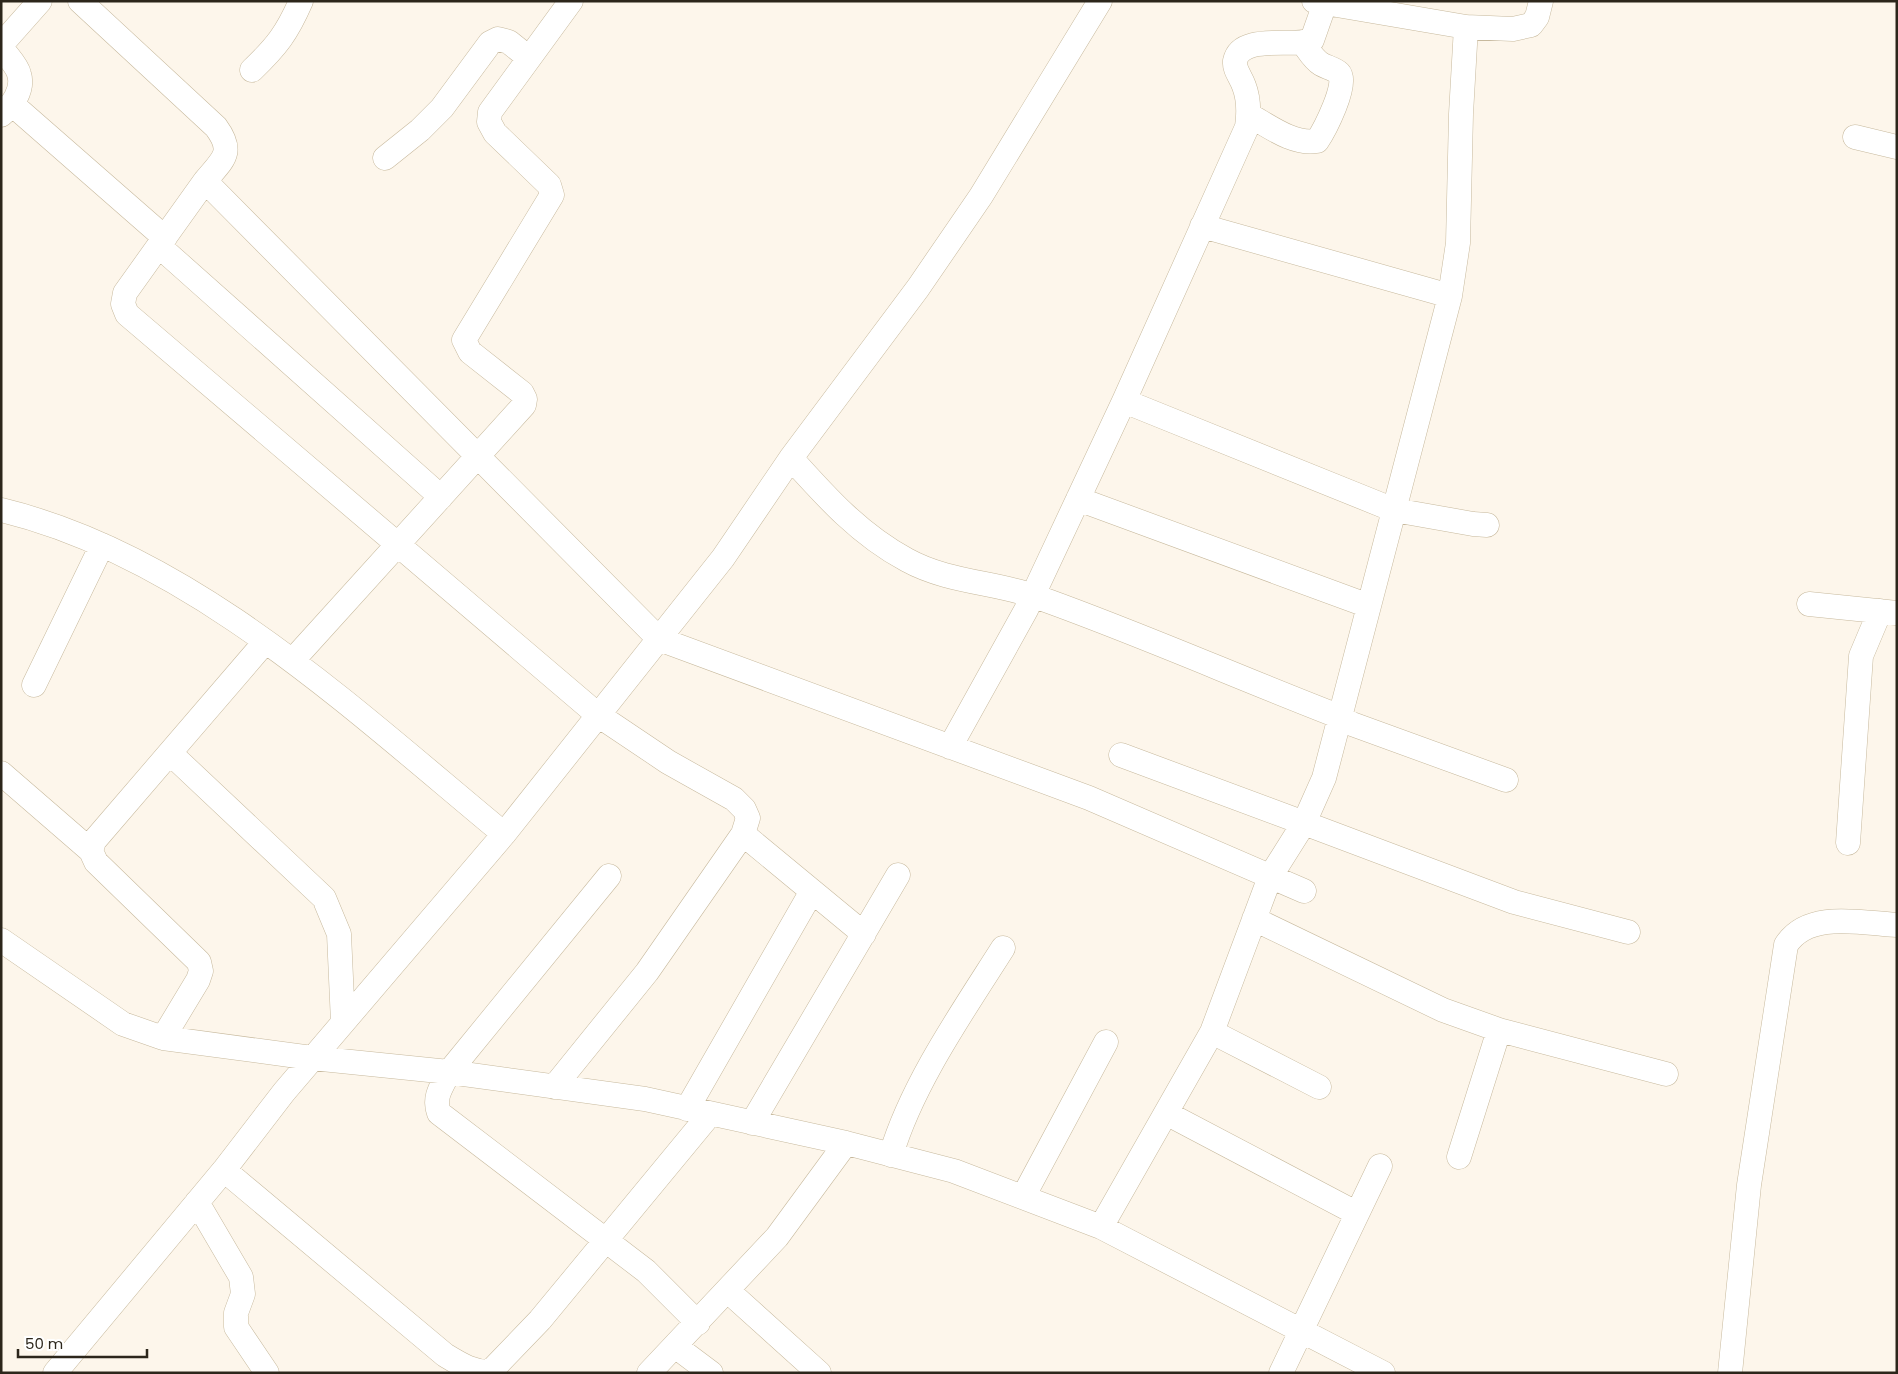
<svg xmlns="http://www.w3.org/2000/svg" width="1898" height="1374" font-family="Poppins,sans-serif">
<rect width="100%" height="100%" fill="#fdf6eb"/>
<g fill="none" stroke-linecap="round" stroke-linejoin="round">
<defs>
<path id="minor" d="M80,1L216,127C235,153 223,159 205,181L659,639L1089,798L1304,891
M1325,3L1466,27L1513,29L1531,25L1537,17L1541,1
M1,45L40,1
M1,47C6,55 17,65 19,74C24,90 12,106 1,115
M252,70C277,46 287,33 301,1
M13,105L165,238
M1249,115C1269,126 1293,145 1317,141C1324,131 1349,83 1339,73C1335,69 1326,67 1321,64C1313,59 1309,51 1303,43
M1855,137L1897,147
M385,158L420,130L442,108L490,43L498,39L509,42L529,58
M205,181L125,293L123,304L127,314L598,715L668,762L734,799L744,809L748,818L743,834L647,972L554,1087
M159,246L441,497
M1450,296L1458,243L1461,114L1466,27
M1124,401L1394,510L1473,524L1487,525
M791,458C826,497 860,535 907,560C947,582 993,582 1034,596C1136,632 1237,677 1338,716L1352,724L1506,780
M1078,499L1369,606
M1,510C192,556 356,712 504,834
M1809,604L1897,613
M293,660L524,405L525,399L522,393L470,352L464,340L552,195L549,185L495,133L489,122L490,112L571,1
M34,685L102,545
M950,747L1026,610L1124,401L1247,127C1249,113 1249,99 1244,86C1241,77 1234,70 1235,61C1241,33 1293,48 1312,40L1325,3L1314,1
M170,753L324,898L339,934L343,1022
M1121,755L1304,823L1324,778L1450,296L1202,226
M1,773L91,851
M743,834L864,934
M1848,843L1861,656L1880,611
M609,876L449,1072C442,1086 433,1097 439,1113L646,1271L698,1323
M1254,919L1443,1010L1499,1030L1666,1074
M1,940L123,1024L163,1038L312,1058L449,1072L645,1099L846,1143L954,1171L1101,1227L1383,1373
M1212,1032L1319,1087
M163,1038L198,980L201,971L199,962L96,862L91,851L94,841L265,642
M687,1109L812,891
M1166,1113L1356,1213
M752,1123L898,875
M891,1155C912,1084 963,1011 1003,948
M1459,1157L1499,1030
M224,1170L445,1355C460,1364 472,1372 490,1372L540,1320L710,1114
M1023,1197L1106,1042
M197,1202L241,1277L243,1294L236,1313V1327L267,1373
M1101,1227L1212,1032L1270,877L1304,823L1514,902L1628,932
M728,1291L819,1373
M675,1346L711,1373
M55,1373L224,1170L284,1092L504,834L723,558L791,458L918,288L981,196L1100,1
M649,1373L777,1237L846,1143
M1281,1373L1380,1166
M1730,1373L1749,1185L1786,945C1808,910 1861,923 1897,925"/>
</defs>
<use href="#minor" stroke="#c7b99d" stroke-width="25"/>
<use href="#minor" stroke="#fff" stroke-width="24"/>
</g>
<rect width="1898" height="1374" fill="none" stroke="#2c261b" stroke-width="5"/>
<path d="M18 1349v8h129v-8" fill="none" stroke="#2c261b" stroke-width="2.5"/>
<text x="25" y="1349" font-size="15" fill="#2c261b" stroke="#ffffff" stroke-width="4" paint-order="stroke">50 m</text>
</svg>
